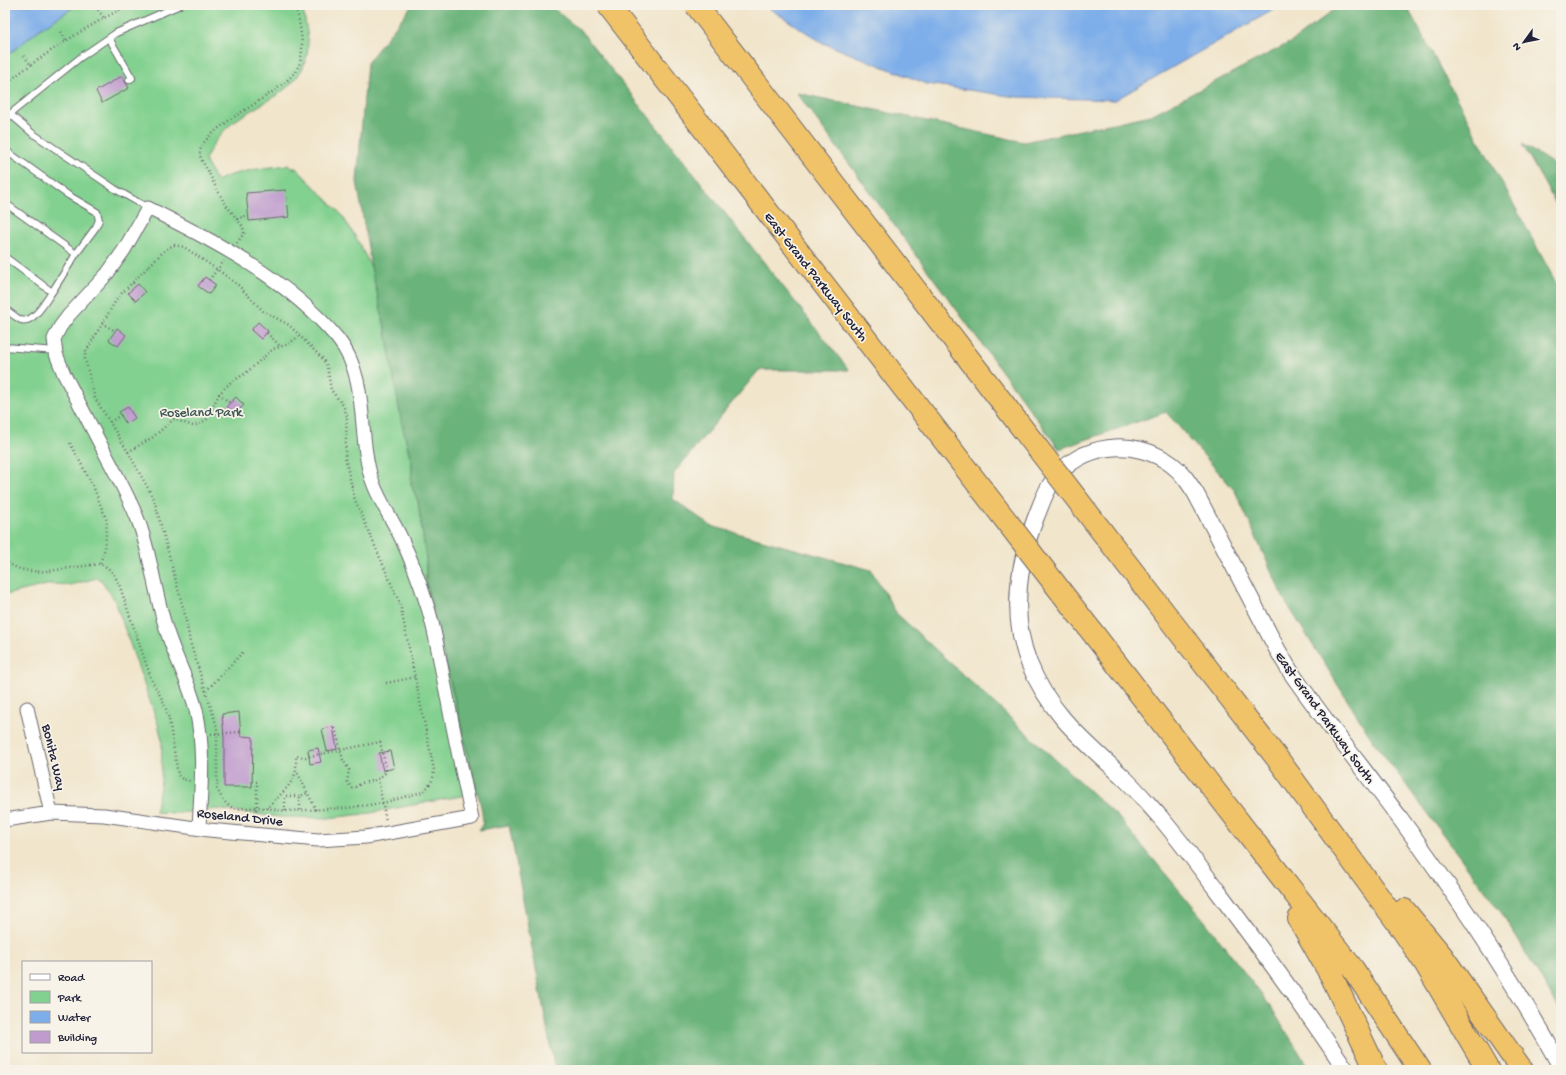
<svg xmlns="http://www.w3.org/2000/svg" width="1566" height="1075" font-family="'Gochi Hand',sans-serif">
<rect width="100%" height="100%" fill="#f7f3e8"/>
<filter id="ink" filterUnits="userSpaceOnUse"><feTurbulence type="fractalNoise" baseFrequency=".025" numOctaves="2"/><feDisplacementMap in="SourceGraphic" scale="8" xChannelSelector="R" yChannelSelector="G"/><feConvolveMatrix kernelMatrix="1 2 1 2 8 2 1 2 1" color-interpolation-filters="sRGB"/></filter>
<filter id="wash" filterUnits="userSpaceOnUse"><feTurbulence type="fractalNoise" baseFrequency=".012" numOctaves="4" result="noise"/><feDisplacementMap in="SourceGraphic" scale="16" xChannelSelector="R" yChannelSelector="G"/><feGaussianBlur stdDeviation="0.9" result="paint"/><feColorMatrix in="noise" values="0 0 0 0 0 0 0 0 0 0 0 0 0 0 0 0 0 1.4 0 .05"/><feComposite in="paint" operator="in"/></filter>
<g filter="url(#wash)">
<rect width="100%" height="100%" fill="#f1e5cb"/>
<path fill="#83d190" stroke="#527a66" d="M77,5H302C305,22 311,42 306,59C296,95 254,103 229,126C218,136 211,147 205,160L216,181C239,170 264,168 288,165L292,168H296L341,214L358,241L371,267L385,327L407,445L412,464L411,485L418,501L426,559V582L477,793L365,814L328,818L279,817L216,809L178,813L155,812L161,782L162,740L158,724L115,601L102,581L97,578L71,585L51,584L5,595V57L40,29Z"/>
<path fill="#6ab37a" stroke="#466a5a" d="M412,5H549L581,31L849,370H759L674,473L673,499L711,526L871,570L897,614L1118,817L1204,920L1271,1007L1310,1070H555L509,825L479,830L483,824L482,811L426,582V559L418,501L411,485L412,464L401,420L385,327L371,267L357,181L367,63Z
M1340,5H1406L1561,292V1012L1503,915L1371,738L1284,599L1235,491L1166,412L1059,449L797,93L1024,142L1151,115L1293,41Z
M1522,144L1561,169V213Z"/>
<path fill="#7eaee9" stroke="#506892" d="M5,5H77L40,29L5,57Z
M764,5H1282L1115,100L1016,97L927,84L823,43Z"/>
<g id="blocks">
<path fill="#bf9bce" d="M122,76L129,88L102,103L96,91Z
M286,190L289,217L249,221L246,193Z
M205,277L216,285L209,294L198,286Z
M138,284L145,292L136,301L128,293Z
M258,322L268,331L261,339L251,330Z
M117,328L126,335L118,346L109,340Z
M236,397L244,405L235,414L227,406Z
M128,407L135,418L126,424L119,412Z
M239,712L241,736L253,737L252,787H224V737L222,714Z
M333,727L337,749L327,751L322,729Z
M318,748L321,762L310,764L308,750Z
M390,751L394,768L383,771L379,753Z"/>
</g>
</g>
<g filter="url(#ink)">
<use href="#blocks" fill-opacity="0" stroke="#6a666d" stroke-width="1"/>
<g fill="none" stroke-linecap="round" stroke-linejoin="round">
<defs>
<path id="service" d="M109,38L132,78L129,80
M5,150L68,195L97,212L99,220L96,227L76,254L5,203
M148,208L115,189L32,133L10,114L81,57L116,33L180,5
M5,257L52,292C46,300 34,324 21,320C16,318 10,312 5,309
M52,292L76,254
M5,347L56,351"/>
<path id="minor" d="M27,708L51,813
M5,820L51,813L104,815L209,830L318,840L366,837L472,818C463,776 454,734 446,691C440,663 436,632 427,605C420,583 412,561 402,540C393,520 379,501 372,480C357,435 370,379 338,339C288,279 216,242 148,208L124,250L107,274L69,315L60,327L54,339L56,354L64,374C78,401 92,428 106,455C117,476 129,497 138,520C151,554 154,590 165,625C173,654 189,681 196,710C205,749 201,788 199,828"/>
<path id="tertiary" d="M1346,1070C1307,1011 1265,954 1222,897C1202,870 1182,843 1160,817C1148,804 1137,790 1124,778C1085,741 1050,715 1029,663C1010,615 1018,564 1036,517C1041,505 1045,491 1053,481C1079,443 1135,437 1171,464C1182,472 1189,483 1196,494L1277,649L1290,671C1326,723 1365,771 1402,821C1460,900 1514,981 1561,1067"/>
<path id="motorway" d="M1187,642L1280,762L1400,926L1425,963L1488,1070
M1204,777L1353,969L1420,1070
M1404,910L1442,956L1522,1070
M1299,919L1332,977L1376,1070"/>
</defs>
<use href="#service" stroke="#6a666d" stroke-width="8"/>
<use href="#minor" stroke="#6a666d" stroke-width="15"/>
<use href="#tertiary" stroke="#6a666d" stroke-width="18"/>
<use href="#motorway" stroke="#6a666d" stroke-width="24"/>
<path stroke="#6a666d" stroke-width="2.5" stroke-dasharray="1 3" stroke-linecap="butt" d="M98,10L104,18
M61,32L66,40
M24,56L30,64
M5,84C44,54 85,27 129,5
M237,219L248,215
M237,243L244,233L243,227C238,220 232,213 227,206C219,195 214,183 208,171C205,166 201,160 200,155C197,127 288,94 299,65C306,46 299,24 296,5
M174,245L184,247L218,270L238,285L263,311L289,325L322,358L327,366L331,390L343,405L347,416L345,458L355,500L400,604L434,770L433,778L429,786L422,792L383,803L346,808L286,811L257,807L237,809L230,807L223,800L217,789V727L190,642L185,615L155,503L149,490L128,452L95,398L85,359V353L118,297L162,253L168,248Z
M209,280L224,261
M133,283L136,286
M102,323L115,331
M267,333L280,346
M219,394L230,403
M110,422L121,415
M70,443L93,486L107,521L105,548L100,564
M128,452L153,437L174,419L193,426L201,423L207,419L219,394L230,383L246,373L273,349L289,344L300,335
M5,560C26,580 60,568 85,566C90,565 96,564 100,564C110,567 115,576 119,584L152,681L164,703L169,719L178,775L182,779L190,781
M386,683L416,677
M206,691L244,651
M335,728L343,760L349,770L347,782L352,788C357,787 358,785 362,783C367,782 373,781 378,779L386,821
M211,734L241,732
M252,782H257V807L254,823
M266,809C276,798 293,786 296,770
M300,810V796
M316,810L296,770V756L306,757L380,742L386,768L385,773L378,779
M285,811V796H300L308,793"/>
<use href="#service" stroke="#fff" stroke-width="6"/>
<use href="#minor" stroke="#fff" stroke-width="13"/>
<use href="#tertiary" stroke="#fff" stroke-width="16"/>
<use href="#motorway" stroke="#f1c369" stroke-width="22"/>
<defs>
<path id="motorway-bridge" d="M608,5L1204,777
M696,5L1187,642"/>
</defs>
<use href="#motorway-bridge" stroke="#6a666d" stroke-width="24" stroke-linecap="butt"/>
<use href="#motorway-bridge" stroke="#f1c369" stroke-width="22"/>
</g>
</g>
<g text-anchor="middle" stroke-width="3.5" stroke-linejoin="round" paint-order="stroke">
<g font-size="14" fill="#22223b" stroke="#f7f3e8">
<text transform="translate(817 276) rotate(52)" y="5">East Grand Parkway South</text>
<text transform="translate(1326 717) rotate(54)" y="5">East Grand Parkway South</text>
<text transform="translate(55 757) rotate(77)" y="5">Bonita Way</text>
<text transform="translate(240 816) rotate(6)" y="5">Roseland Drive</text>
</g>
<g font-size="14" fill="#3f5754" stroke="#f7f3e8">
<text x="201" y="416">Roseland Park</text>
</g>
</g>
<rect width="1566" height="1075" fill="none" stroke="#f7f3e8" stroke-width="20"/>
<rect x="22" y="961" width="130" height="92" fill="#f7f3e8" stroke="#a29fa3"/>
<rect x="30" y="974" width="20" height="6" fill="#ffffff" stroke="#a29fa3"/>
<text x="58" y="981" font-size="12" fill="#22223b">Road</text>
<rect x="30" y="991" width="20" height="12" fill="#83d190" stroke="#a29fa3"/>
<text x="58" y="1001" font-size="12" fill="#22223b">Park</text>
<rect x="30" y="1011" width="20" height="12" fill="#7eaee9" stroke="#a29fa3"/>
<text x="58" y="1021" font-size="12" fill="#22223b">Water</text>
<rect x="30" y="1031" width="20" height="12" fill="#bf9bce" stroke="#a29fa3"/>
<text x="58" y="1041" font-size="12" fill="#22223b">Building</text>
<g transform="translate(1524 42) rotate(237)" stroke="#f7f3e8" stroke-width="3" paint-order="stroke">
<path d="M0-3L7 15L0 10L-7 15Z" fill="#22223b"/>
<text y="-6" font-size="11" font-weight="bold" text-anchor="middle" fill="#22223b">N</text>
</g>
</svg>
